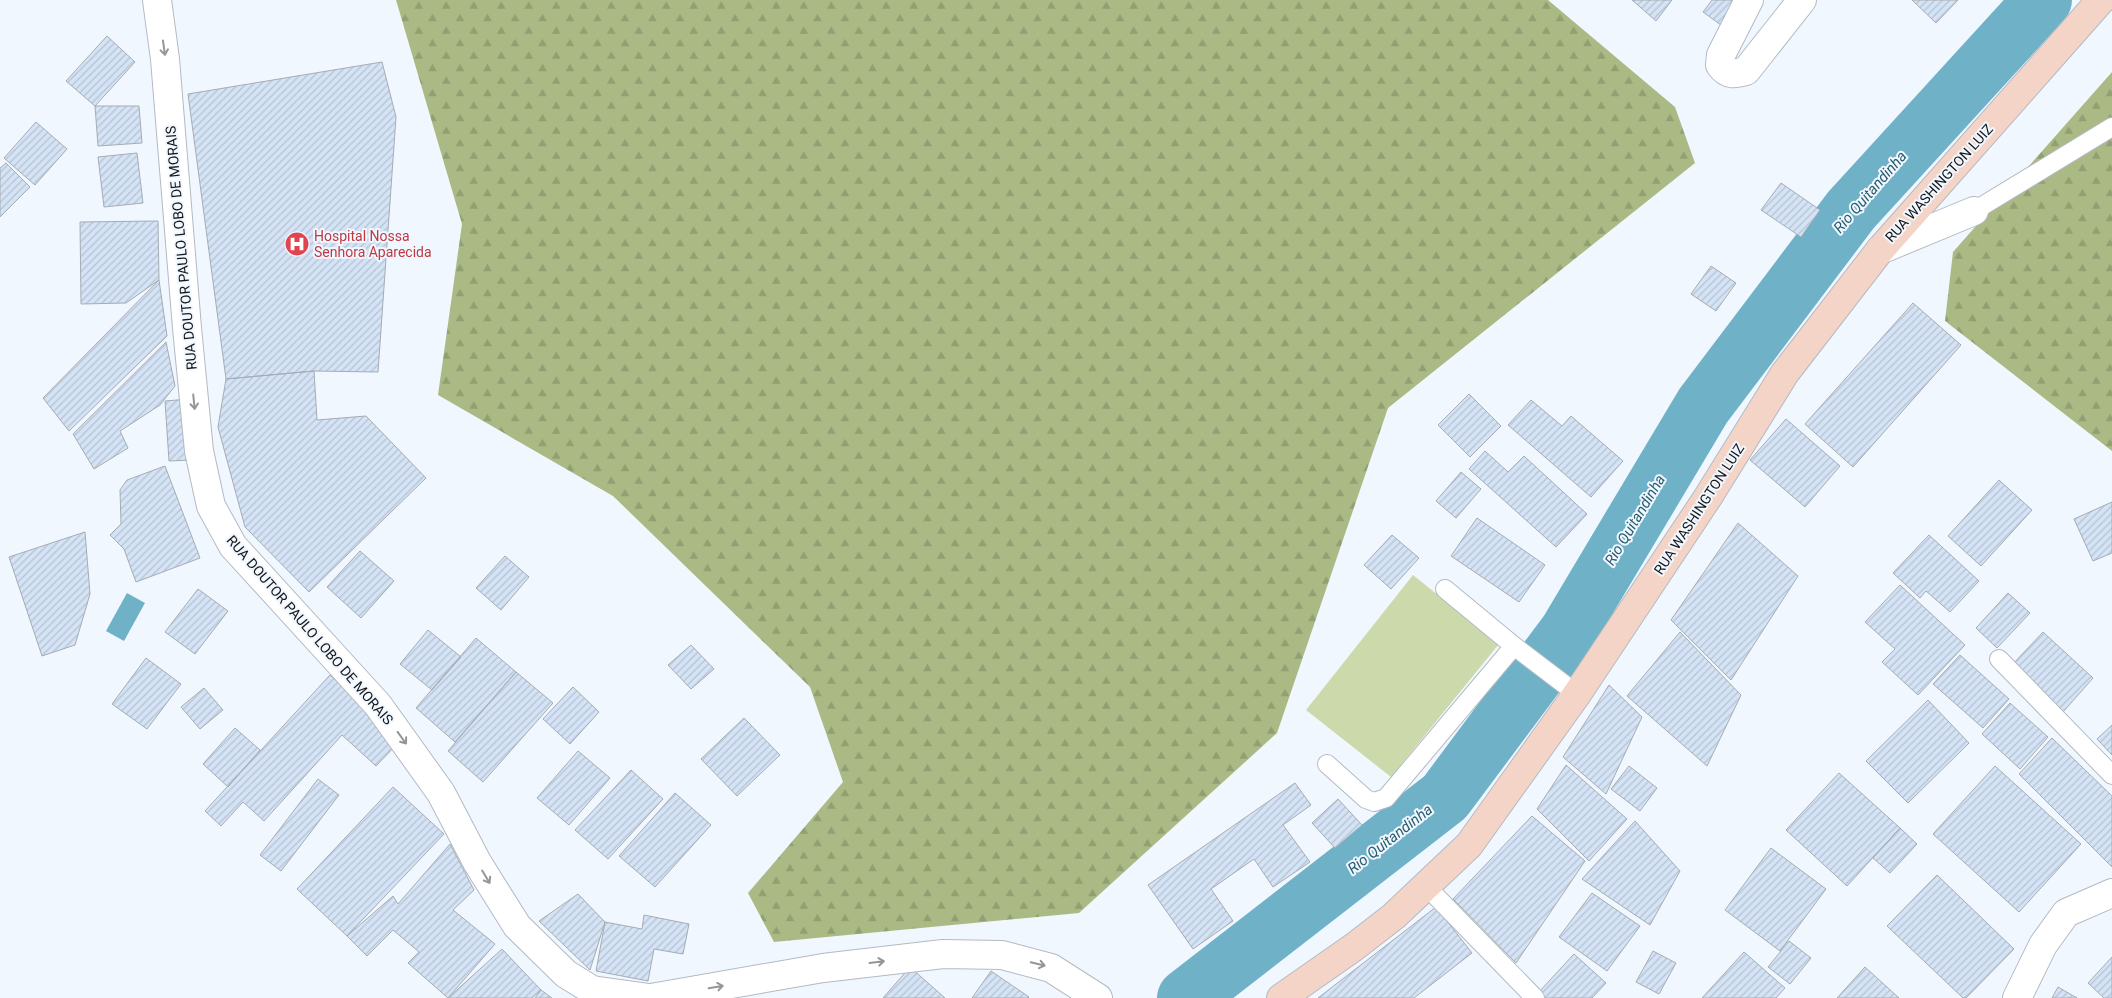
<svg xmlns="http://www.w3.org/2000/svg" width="2112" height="998" font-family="Roboto,sans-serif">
<defs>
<pattern id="forest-firs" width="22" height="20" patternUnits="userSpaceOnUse" patternTransform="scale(1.25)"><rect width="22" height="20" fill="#abba85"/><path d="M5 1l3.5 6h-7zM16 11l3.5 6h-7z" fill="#929f72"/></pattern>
<pattern id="building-hatch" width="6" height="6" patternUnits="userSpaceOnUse" patternTransform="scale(1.25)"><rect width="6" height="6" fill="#d4e3f5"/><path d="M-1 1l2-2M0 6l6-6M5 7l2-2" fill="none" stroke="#b5c2d1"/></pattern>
</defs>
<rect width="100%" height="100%" fill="#f1f7ff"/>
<path fill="url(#forest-firs)" d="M396,0H1548L1675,107L1695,163L1388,408L1277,733L1079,913L774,942L748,893L843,782L810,687L613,496L438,395L462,224Z
M2112,72V451L1945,321L1953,252Z"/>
<path fill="#ccdaab" d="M1413,575L1499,644L1391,777L1306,710Z"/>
<path fill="#6fb2c8" d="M127,593L145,603L124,641L106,631Z"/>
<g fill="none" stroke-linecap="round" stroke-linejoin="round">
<path stroke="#6fb2c8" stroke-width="58" d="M1186,998L1445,797L1568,632L1703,406L1851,210L2043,0"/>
</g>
<path fill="url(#building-hatch)" stroke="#a5acb4" d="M1632,0H1672L1656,21Z
M1712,0H1746L1725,28L1703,12Z
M1912,0H1958L1936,23Z
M107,36L135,62L95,106L66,81Z
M382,62L396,117L378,372L314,371L226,379L188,94Z
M95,106H139L142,143L98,146Z
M36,122L67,149L35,185L4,158Z
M137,153L143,203L104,207L98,157Z
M6,163L30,187L0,217V168Z
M1781,183L1820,210L1801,237L1761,210Z
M158,221L159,280L126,303L81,304L80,222Z
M1711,266L1736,283L1716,311L1691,294Z
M159,280L167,336L69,431L43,398Z
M1913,303L1961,345L1853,467L1805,424Z
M166,342L175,386L160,405L120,431L128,448L94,469L73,434Z
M314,371L317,420L366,416L426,478L309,592L245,527L218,427L226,379Z
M1469,394L1501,426L1470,457L1438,425Z
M189,399L193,460L169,461L165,401Z
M1531,400L1562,426L1571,416L1623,461L1591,497L1508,425Z
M1786,419L1840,466L1805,507L1750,460Z
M1485,451L1508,472L1524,456L1587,514L1556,547L1469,469Z
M165,466L200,558L136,582L124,549L110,535L121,524L120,490L127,480Z
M1461,472L1481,489L1456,518L1436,501Z
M1999,480L2032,510L1981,566L1948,536Z
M2112,502V553L2093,561L2074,519Z
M1477,518L1545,565L1519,602L1451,556Z
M1738,523L1798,576L1731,680L1671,620Z
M85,532L90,594L75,645L42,656L9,557Z
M1392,535L1419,558L1391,589L1364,565Z
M1929,535L1979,581L1950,612L1926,591L1920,598L1893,573Z
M360,551L394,581L361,618L327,587Z
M505,556L529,577L501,610L476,588Z
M1900,585L1965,645L1918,695L1882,662L1895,649L1865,622Z
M198,589L228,611L195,654L165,632Z
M2008,593L2030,613L1997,648L1976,628Z
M428,630L461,657L432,690L400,664Z
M1680,632L1741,695L1707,766L1627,696Z
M2043,632L2093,678L2063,712L2012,665Z
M476,638L516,672L455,742L416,708Z
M691,645L714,669L691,689L668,665Z
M1960,655L2009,699L1983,728L1933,684Z
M146,658L181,684L147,729L112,704Z
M516,672L553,703L483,782L448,751Z
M330,675L401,740L376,766L342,735L264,821L243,802L221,826L205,811Z
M1609,685L1642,717L1606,794L1563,757Z
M573,687L599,712L570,744L543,719Z
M204,688L223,710L200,729L181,707Z
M1928,700L1969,743L1908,803L1866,761Z
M2010,703L2048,737L2020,769L1982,734Z
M744,718L780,755L737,796L701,759Z
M2112,725V755L2097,739Z
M235,728L260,750L228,787L203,764Z
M2052,738L2112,796V867L2019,774Z
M578,751L610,778L569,825L537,798Z
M1566,765L1627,819L1589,861L1537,809Z
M1629,766L1657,788L1640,811L1611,789Z
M1995,766L2081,844L2019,912L1933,834Z
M631,770L663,799L608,859L575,830Z
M1839,773L1900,828L1847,886L1786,830Z
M318,779L339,795L281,871L260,855Z
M1295,783L1311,805L1283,825L1310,862L1273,887L1254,859L1211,889L1233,921L1193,949L1148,885Z
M393,787L444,834L347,936L297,889Z
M675,793L711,825L655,887L619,856Z
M1338,799L1362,825L1335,848L1312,823Z
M1532,816L1585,861L1516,963L1453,899Z
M1635,821L1680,871L1650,925L1582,879Z
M1900,828L1917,844L1890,873L1873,858Z
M450,844L474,890L453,910L495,944L448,998L408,963L419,952L393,930L367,956L347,936L393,896L398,904Z
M1771,848L1826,889L1780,951L1725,910Z
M1937,875L2014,949L1966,998H1963L1887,926Z
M1592,893L1640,926L1607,971L1559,937Z
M578,894L605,922L590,970L539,921Z
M1436,907L1472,953L1414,998H1318Z
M644,915L689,924L683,954L654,949L648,981L596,971L605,922L642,929Z
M1789,941L1811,958L1790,984L1768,967Z
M502,949L541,990L532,998H448Z
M1653,951L1676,963L1659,994L1636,982Z
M1744,952L1785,988L1776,998H1702Z
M1574,954L1606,983L1592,998H1543L1538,993Z
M2112,957V998H2104L2088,983Z
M910,967L945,998H883Z
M1865,967L1899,998H1837Z
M991,971L1029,997L1028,998H972Z
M2058,987L2077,998H2052Z
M541,990L552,998H535Z"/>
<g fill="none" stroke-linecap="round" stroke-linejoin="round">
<defs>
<path id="lane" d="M1974,211L2112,127
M1445,589L1514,646L1577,694
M1999,659L2112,775
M1327,764L1366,799L1374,802L1386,798L1514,646
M1426,886L1535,998"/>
<path id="street" d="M157,0L165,59L187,328L199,451L211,506L233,546L378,705L441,793L477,862L517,926L566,974L592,990L649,998
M1749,0L1721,55L1720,65C1728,76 1735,74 1746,71L1802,0
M1880,250L1974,211
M651,998L823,968L943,954L1002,955L1051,968L1098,998
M2017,998L2043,945L2066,913L2112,893"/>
<path id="secondary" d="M1281,998L1354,947L1394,916L1469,845L1577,694L1708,497L1785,373L1880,250L2101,0"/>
</defs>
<use href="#lane" stroke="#b3bac3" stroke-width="20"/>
<use href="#street" stroke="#b3bac3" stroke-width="30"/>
<use href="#secondary" stroke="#b3bac3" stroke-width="30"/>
<use href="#lane" stroke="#fff" stroke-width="18"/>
<use href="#street" stroke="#fff" stroke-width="28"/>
<use href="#secondary" stroke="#f4d4c7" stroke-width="28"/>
</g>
<defs><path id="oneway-shaft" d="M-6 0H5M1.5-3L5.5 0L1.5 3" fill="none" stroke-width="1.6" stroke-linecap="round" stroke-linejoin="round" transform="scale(1.25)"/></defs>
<g stroke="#959698">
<use href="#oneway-shaft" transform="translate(164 48) rotate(82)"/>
<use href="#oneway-shaft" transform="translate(194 402) rotate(84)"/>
<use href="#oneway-shaft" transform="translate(402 738) rotate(54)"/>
<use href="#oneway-shaft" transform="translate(486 877) rotate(59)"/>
<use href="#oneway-shaft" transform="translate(877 962) rotate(-7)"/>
<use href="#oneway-shaft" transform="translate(1038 964) rotate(14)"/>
<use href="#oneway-shaft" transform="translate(716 987) rotate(-10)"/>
</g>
<defs>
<symbol id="hospital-disc" viewBox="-11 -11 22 22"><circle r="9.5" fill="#e0444e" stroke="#f1f7ff"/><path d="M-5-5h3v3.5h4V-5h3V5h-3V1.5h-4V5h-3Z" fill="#fff"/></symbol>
</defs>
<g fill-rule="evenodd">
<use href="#hospital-disc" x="283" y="230" width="28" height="28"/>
</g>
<g text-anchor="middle" stroke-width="4" stroke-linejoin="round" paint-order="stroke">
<g font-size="14" fill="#131619" stroke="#f1f7ff">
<text transform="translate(1939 183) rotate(-48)" y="5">RUA WASHINGTON LUIZ</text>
<text transform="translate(181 248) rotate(-95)" y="5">RUA DOUTOR PAULO LOBO DE MORAIS</text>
<text transform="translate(1699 509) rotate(-57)" y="5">RUA WASHINGTON LUIZ</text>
<text transform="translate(310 630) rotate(49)" y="5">RUA DOUTOR PAULO LOBO DE MORAIS</text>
</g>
<g font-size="14" fill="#be3a42" stroke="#f1f7ff" text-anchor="start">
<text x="314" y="241">Hospital Nossa<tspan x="314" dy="16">Senhora Aparecida</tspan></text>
</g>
<g font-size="15" font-style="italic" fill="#265d6d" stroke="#f1f7ff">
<text transform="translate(1870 192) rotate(-49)" y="5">Rio Quitandinha</text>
<text transform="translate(1635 520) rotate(-59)" y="5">Rio Quitandinha</text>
<text transform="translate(1390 839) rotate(-38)" y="5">Rio Quitandinha</text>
</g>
</g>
</svg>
